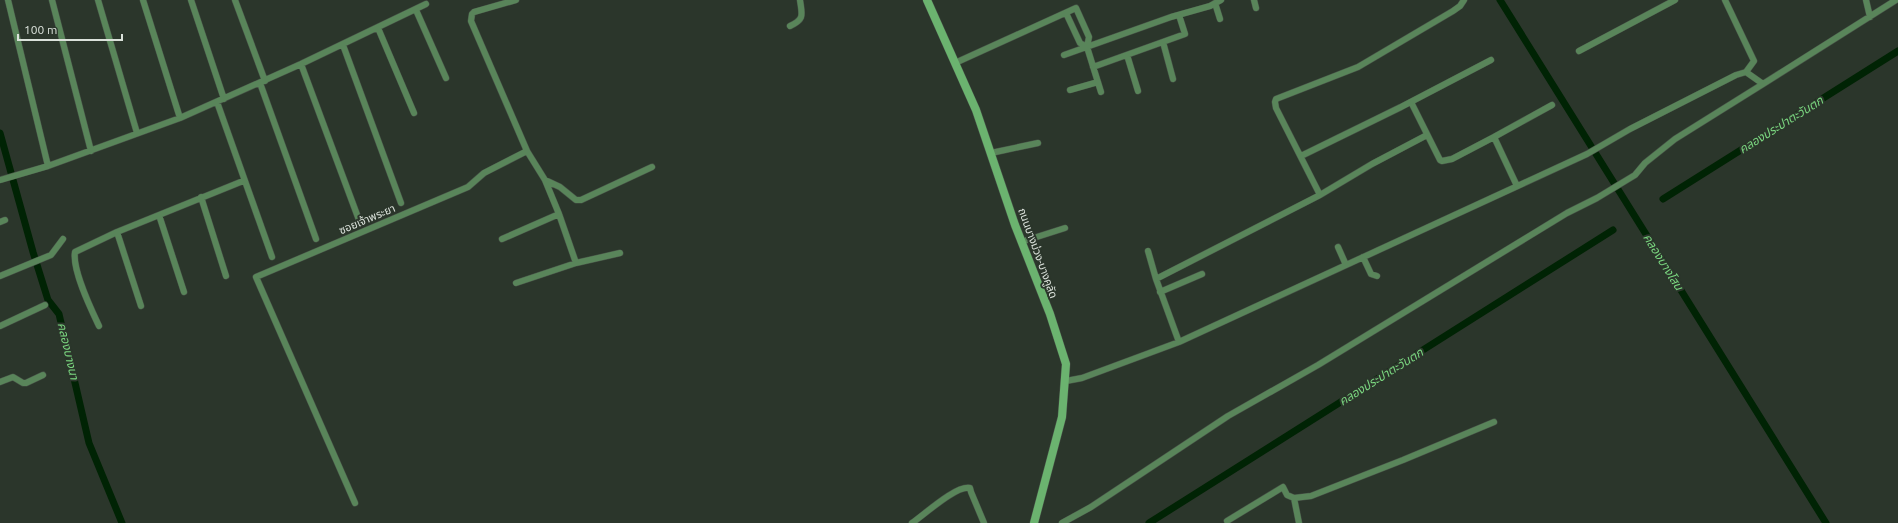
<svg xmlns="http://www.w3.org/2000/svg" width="1898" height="523" font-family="Ubuntu,'Noto Sans Thai',sans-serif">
<rect width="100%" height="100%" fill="#2b362b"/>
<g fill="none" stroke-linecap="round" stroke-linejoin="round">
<path stroke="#002304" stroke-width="7" d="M1500,0L1826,523
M0,133L33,252L48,300L59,314L89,443L122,523
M1663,199L1898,51
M1149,523L1613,230"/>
<defs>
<path id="street" d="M8,0L48,166
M52,0L91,151
M98,0L137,133
M143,0L180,118
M191,0L224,99
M235,0L265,81
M1254,0L1256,8
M1725,0L1754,61L1746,72
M1866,0L1870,17
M1215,3L1220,19
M416,10L446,78
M790,26C805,19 802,15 800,0
M378,28L414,113
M1163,42L1173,79
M343,45L401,203
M1087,47L1101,92
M1579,51L1675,0
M1064,55L1171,17L1210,6L1221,0
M1127,55L1138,91
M955,63C995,45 1036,26 1076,8L1089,37L1087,47L1080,43L1066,13
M301,64L359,220
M1093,67L1185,34L1179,15
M260,83L316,239
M1070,90L1098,82
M217,102L272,257
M1411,102L1440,160L1442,161L1452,159L1494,137
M991,153L1038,143
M1301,156L1401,107L1491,60
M0,180L48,166L180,118L301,64L426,4
M545,180L560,187L576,200H581L652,167
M1517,186L1494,137L1552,105
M1320,195L1276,108L1275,102L1276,99L1358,67L1453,11L1460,6L1464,0
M201,197L226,276
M159,215L184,292
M0,222L5,220
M117,232L141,306
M502,239L559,214
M1021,242L1065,228
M1338,247L1346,265
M1148,251L1156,279L1179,342
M1363,257L1371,274L1377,276
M576,263L620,253
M0,276L51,255L63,239
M1156,279L1320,195L1372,164L1427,135
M516,283L576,263L559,214L545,180L527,151
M1160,292L1202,274
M0,326L45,305
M99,326C91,309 72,270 75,252L117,232L243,181
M1066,381L1082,378L1179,342L1587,154L1630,129L1736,75L1746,72L1763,84L1896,0
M0,382L13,377L23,383H26L43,375
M1294,498L1299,523
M355,503L256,277L468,187L484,173L527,151L471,21L472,14L474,12L516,0
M1227,521L1283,487L1287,495L1294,498L1311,496L1403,460L1494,422
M912,523C924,515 956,485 970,488L971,492L984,523
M1062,523L1091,507L1228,416L1318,365L1567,213L1597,198L1635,175L1645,163L1675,139L1763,84"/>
<path id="secondary" d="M927,0L976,110L1015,225L1050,314L1066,364L1062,417L1034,523"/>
</defs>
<use href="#street" stroke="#475247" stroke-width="7"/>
<use href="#secondary" stroke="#475247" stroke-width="9"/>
<use href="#street" stroke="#59855a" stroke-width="6"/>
<use href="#secondary" stroke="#6bb36f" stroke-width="8"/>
</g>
<g text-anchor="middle" stroke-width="4" stroke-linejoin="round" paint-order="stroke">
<g font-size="11" fill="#dbe2db" stroke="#2b362b">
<text transform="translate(367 219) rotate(-23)" y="4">ซอยเจ้าพระยา</text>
<text transform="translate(1038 253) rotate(70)" y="4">ถนนบางม่วง-บางคูลัด</text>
</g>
<g font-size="12" font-style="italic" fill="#7bd780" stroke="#2b362b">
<text transform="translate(1781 125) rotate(-32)" y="4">คลองประปาตะวันตก</text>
<text transform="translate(1663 262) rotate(58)" y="4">คลองบางโสน</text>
<text transform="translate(68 351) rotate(77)" y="4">คลองบางนา</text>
<text transform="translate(1381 377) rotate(-32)" y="4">คลองประปาตะวันตก</text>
</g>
</g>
<path d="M18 34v6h104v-6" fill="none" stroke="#dbe2db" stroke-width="2"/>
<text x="24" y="34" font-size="12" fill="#dbe2db" stroke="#2b362b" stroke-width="3" paint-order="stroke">100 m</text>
</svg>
